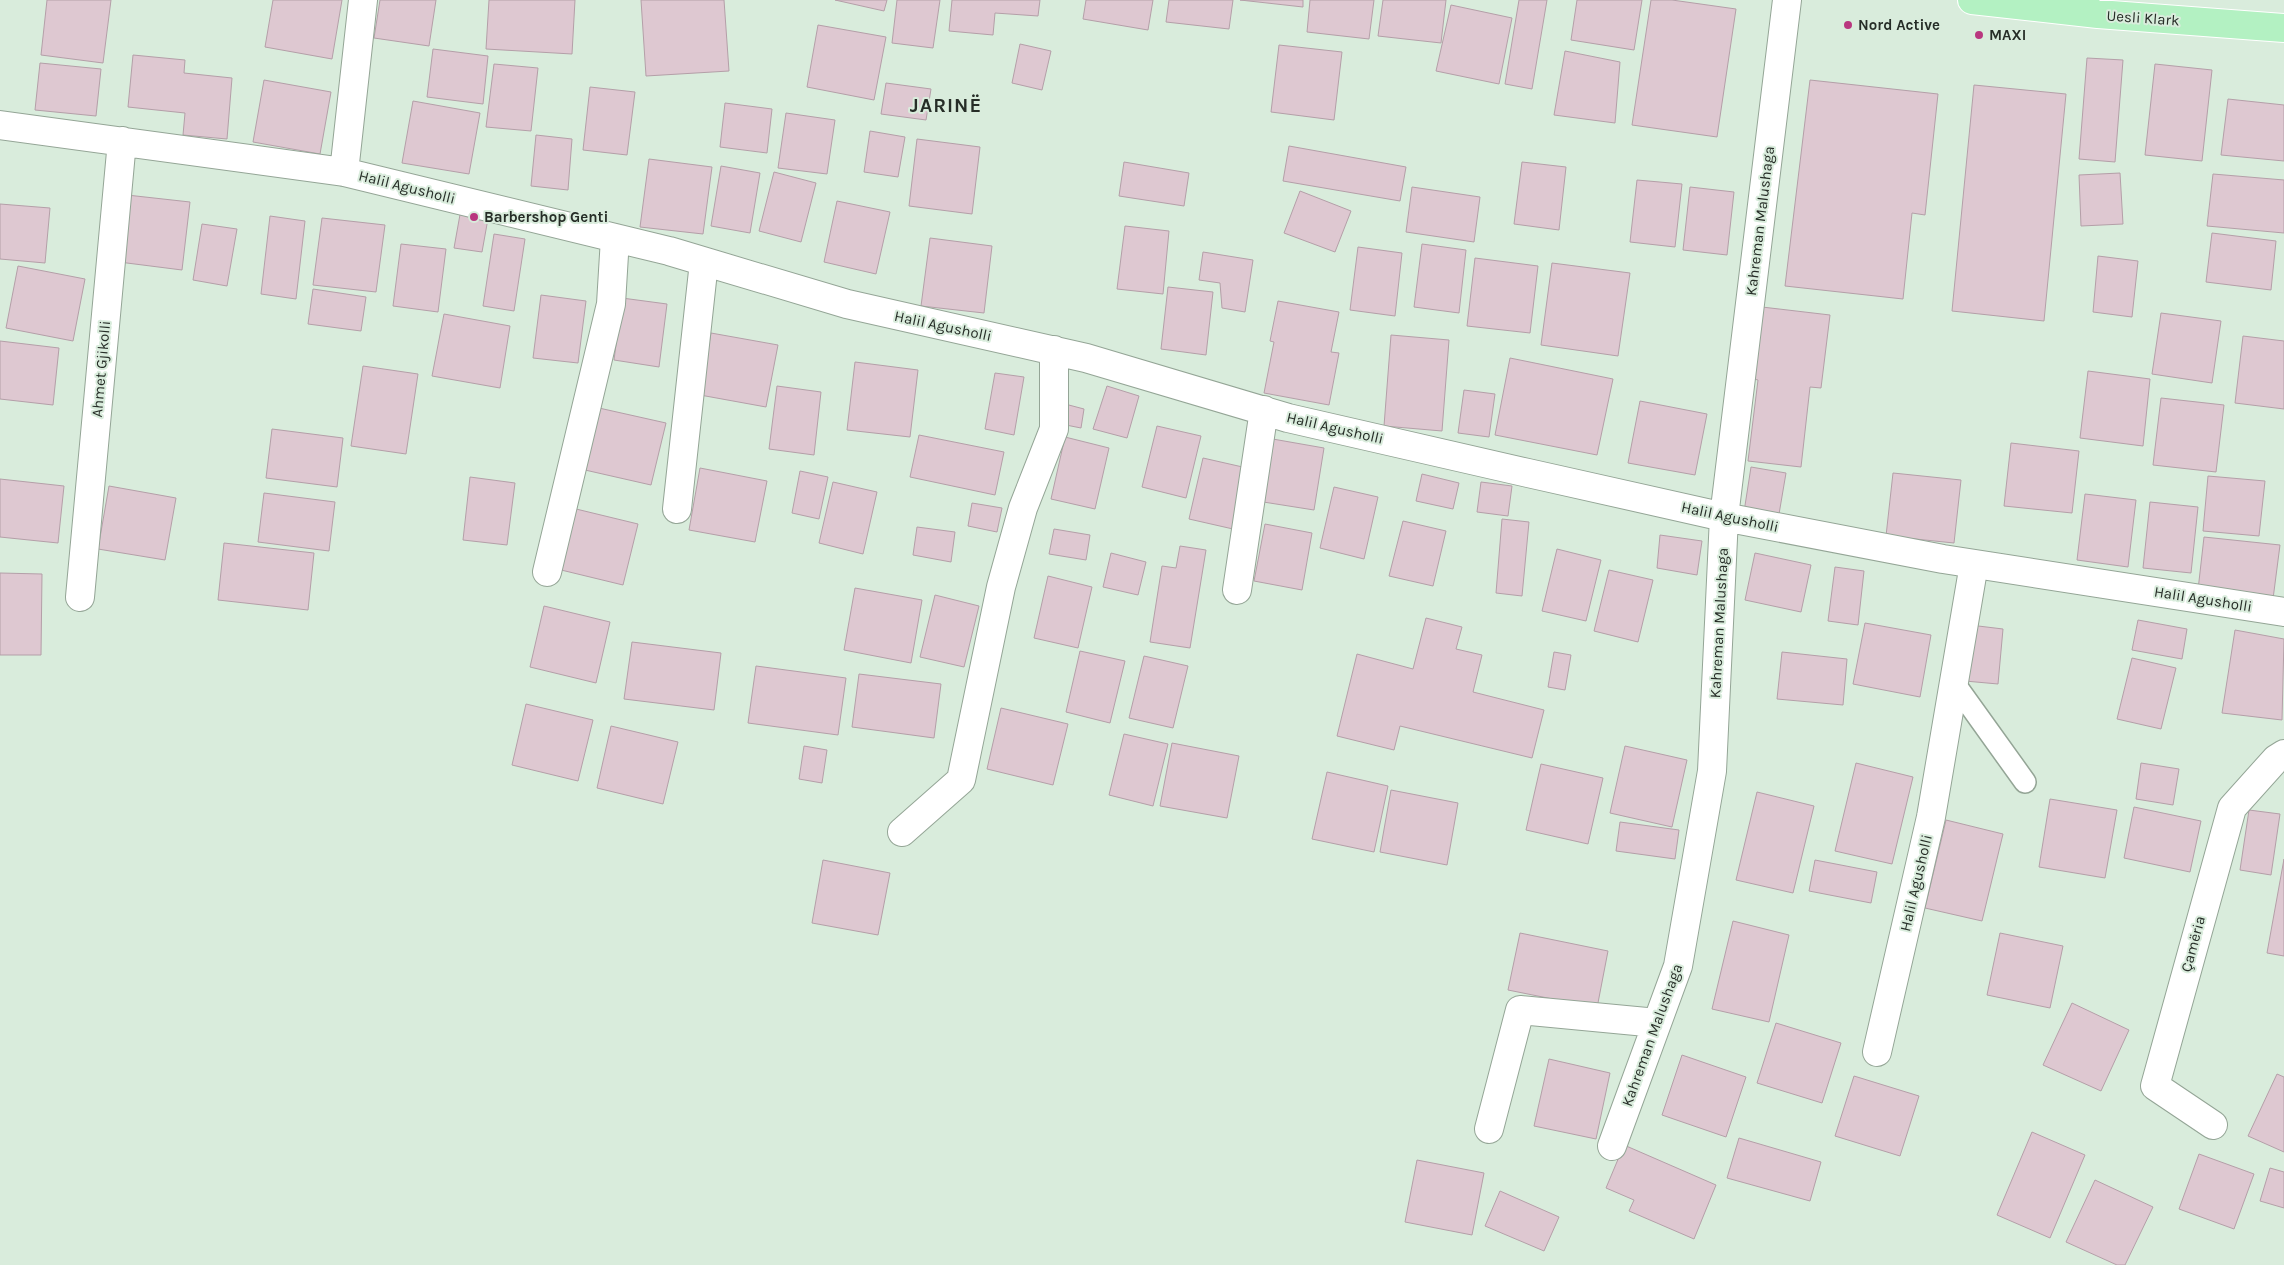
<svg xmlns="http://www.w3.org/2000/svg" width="2284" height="1265" font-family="Karla,sans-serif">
<rect width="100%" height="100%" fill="#d9ecdc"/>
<path fill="#dec8d1" stroke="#b49fa8" d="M47,0H111L103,63L41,55Z
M273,0H342L332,59L265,47Z
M380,0H436L429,46L374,38Z
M489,0H575L572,54L486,49Z
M641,0H724L729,71L646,76Z
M835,0H887L884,11Z
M897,0H940L933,48L892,43Z
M952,0H1040L1038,16L995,13L993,35L949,31Z
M1086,0H1153L1148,30L1083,19Z
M1169,0H1233L1229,29L1166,22Z
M1240,0H1303V7Z
M1310,0H1374L1369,39L1307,32Z
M1383,0H1446L1441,43L1378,36Z
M1519,0H1547L1532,89L1505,84Z
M1577,0H1642L1634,50L1571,40Z
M1651,0H1672L1736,9L1717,137L1632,125Z
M1451,5L1512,18L1499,84L1436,71Z
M818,25L886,37L874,100L807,87Z
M1020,44L1051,51L1042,90L1012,83Z
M1279,45L1342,52L1334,120L1271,112Z
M433,49L488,56L483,104L427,97Z
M1565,51L1620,62L1615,123L1554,115Z
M133,55L185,60L184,73L232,78L227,139L183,135L185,113L128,107Z
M2087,58L2123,60L2115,162L2079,159Z
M40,63L101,69L96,116L35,110Z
M494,64L538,68L531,131L486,127Z
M2155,64L2212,70L2202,161L2145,155Z
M264,80L331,92L320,154L253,142Z
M1810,80L1938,94L1925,215L1912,213L1903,299L1785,286Z
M886,83L931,89L926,120L881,114Z
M1974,85L2066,94L2044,321L1952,311Z
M590,87L635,92L627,155L583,150Z
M2228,99L2284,105V161L2221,155Z
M413,101L480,113L469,174L402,163Z
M725,103L772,109L767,153L720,147Z
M786,113L835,120L827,174L778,168Z
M870,131L905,137L898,177L864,172Z
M536,135L572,139L568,190L531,186Z
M917,139L980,147L972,214L909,206Z
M1289,146L1406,167L1400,201L1283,181Z
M649,159L712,167L703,234L640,227Z
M1124,162L1189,173L1184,206L1119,196Z
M1522,162L1566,167L1559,230L1514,224Z
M721,166L760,173L750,233L711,226Z
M774,172L816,183L801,242L759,231Z
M2120,173L2123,224L2081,226L2079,175Z
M2213,174L2284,180V233L2207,226Z
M1637,180L1682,184L1675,247L1630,242Z
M1412,187L1480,197L1474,242L1406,232Z
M1690,187L1734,192L1727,255L1683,250Z
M1300,191L1351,211L1335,252L1284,233Z
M127,195L190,202L182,270L119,262Z
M837,201L890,212L876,274L824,262Z
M0,204L50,208L45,263L0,259Z
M461,209L489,213L482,252L454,248Z
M270,216L305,221L296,299L261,294Z
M322,218L385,225L376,292L313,285Z
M202,224L237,229L227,286L193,280Z
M1125,226L1169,231L1163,294L1117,289Z
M2212,233L2276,241L2271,290L2206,282Z
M494,234L525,239L514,311L483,306Z
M930,238L992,246L984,313L921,306Z
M401,244L446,249L438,312L393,306Z
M1422,244L1466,250L1459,313L1414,307Z
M1358,247L1402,253L1395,316L1350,310Z
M1203,252L1253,260L1245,312L1222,308L1220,283L1199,280Z
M2098,256L2138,261L2132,317L2093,312Z
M1475,258L1538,266L1530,333L1467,326Z
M1552,263L1630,273L1618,356L1541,345Z
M18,266L85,279L73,341L6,328Z
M1168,287L1213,292L1206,355L1161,349Z
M313,289L366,297L361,331L308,324Z
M541,295L586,301L578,363L533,358Z
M622,298L667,304L659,367L614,360Z
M1278,301L1339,312L1331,352L1339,353L1329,405L1264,393L1274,342L1270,341Z
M1762,307L1830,315L1821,388L1810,387L1801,467L1748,461L1758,380L1754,379Z
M2161,313L2221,321L2212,383L2152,374Z
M444,314L510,326L500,388L432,376Z
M711,333L778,345L766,407L700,395Z
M1391,335L1449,340L1442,431L1384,426Z
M2243,336L2284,341V409L2235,403Z
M0,341L59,348L53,405L0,399Z
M1510,358L1613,379L1597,455L1495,435Z
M855,362L918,370L910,437L847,430Z
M363,366L418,374L406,454L351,446Z
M2088,371L2150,379L2143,446L2080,438Z
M995,373L1024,377L1014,435L985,429Z
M777,386L821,392L814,455L769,449Z
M1107,386L1139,396L1127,438L1093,429Z
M1464,390L1495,394L1489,437L1458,433Z
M2161,398L2224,405L2216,472L2153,465Z
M1640,401L1707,414L1695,475L1628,463Z
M1065,404L1084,409L1081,428L1061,424Z
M599,408L666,423L651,485L585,470Z
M1157,426L1201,436L1186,498L1142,487Z
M272,429L343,438L337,487L266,478Z
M919,435L1004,452L995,495L910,477Z
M1065,437L1109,448L1095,509L1051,499Z
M1267,438L1324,448L1314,510L1257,501Z
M2011,443L2079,451L2072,513L2004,506Z
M1203,458L1247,468L1233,529L1189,519Z
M1751,467L1786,473L1778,520L1744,512Z
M700,468L767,481L755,542L689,530Z
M800,471L828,477L819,519L792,513Z
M1893,473L1961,480L1954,543L1886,536Z
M1422,474L1459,483L1453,509L1416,501Z
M2208,476L2265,481L2259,536L2203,531Z
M470,477L515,483L507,545L463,540Z
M0,479L64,486L58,543L0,537Z
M833,482L877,492L863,554L819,543Z
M1481,482L1512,486L1508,516L1477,512Z
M109,486L176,498L165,560L98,549Z
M1334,487L1378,497L1364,559L1320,548Z
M264,493L335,502L329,551L258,542Z
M2085,494L2136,500L2128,567L2077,560Z
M2150,502L2198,507L2191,573L2143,568Z
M972,503L1002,508L997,532L968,526Z
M572,508L638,524L623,585L557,569Z
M1502,519L1529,522L1522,596L1496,593Z
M1403,521L1446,531L1433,586L1389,576Z
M1265,524L1312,533L1302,590L1254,581Z
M917,527L955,532L951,562L913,555Z
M1054,529L1090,535L1086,560L1049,554Z
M1660,535L1702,541L1697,575L1657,568Z
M2204,537L2280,545L2273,599L2198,590Z
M224,543L314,553L308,610L218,600Z
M1180,546L1206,550L1190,648L1150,642L1162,566L1176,568Z
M1557,549L1601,560L1586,621L1542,611Z
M1111,553L1146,562L1138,595L1103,587Z
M1755,553L1811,565L1801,612L1745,600Z
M1835,567L1864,571L1858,625L1828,621Z
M1609,570L1653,580L1638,642L1594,631Z
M0,573L42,574L41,655H0Z
M1048,576L1092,587L1078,648L1034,638Z
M855,588L922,600L911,663L844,650Z
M935,595L979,606L964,667L920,657Z
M544,606L610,622L596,683L530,667Z
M1426,618L1462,627L1456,649L1482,655L1473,692L1544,710L1532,758L1400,726L1394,750L1337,736L1357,654L1413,669Z
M2138,620L2187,629L2182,659L2132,650Z
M1865,623L1931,635L1920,697L1853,684Z
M1970,625L2003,629L1998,684L1965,681Z
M2235,630L2284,639L2282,720L2222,713Z
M632,642L721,653L714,710L624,699Z
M1080,651L1125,661L1110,723L1066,712Z
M1554,652L1571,655L1565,690L1548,687Z
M1782,652L1847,659L1843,705L1777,699Z
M1144,656L1188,666L1173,728L1129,718Z
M2132,658L2176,668L2161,729L2117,719Z
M756,666L846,678L838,735L748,723Z
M859,674L941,684L934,738L852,727Z
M526,704L593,720L578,781L512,765Z
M1001,708L1068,724L1053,785L987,769Z
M611,726L678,742L663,804L597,788Z
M1124,734L1168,744L1153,806L1109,795Z
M1172,743L1239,756L1227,818L1160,806Z
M804,746L827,750L822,783L799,779Z
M1625,746L1687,760L1672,827L1610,813Z
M1856,763L1913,777L1892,864L1835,851Z
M2141,763L2179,769L2173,805L2136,799Z
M1541,764L1603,778L1588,844L1526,830Z
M1327,772L1388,786L1374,852L1312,839Z
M1391,790L1458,803L1447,865L1380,852Z
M1757,792L1814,806L1793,893L1736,880Z
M2050,799L2117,810L2105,878L2039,867Z
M2134,807L2201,821L2190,872L2124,858Z
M2249,810L2280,814L2271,875L2240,870Z
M1946,820L2003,834L1982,921L1925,908Z
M1620,822L1679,830L1675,859L1616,851Z
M2284,859V956L2267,953Z
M823,860L890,873L878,935L812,923Z
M1815,860L1877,872L1871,903L1809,891Z
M1733,921L1789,935L1769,1022L1712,1009Z
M1520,933L1608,951L1597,1008L1508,990Z
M2000,933L2063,946L2050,1008L1987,995Z
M2072,1003L2129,1030L2101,1091L2043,1065Z
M1776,1023L1841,1043L1822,1103L1757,1083Z
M1682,1055L1746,1077L1726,1137L1662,1115Z
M1549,1059L1610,1073L1596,1139L1534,1126Z
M2277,1074L2284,1077V1152L2248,1136Z
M1854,1076L1919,1096L1900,1156L1835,1136Z
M2032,1132L2085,1155L2050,1238L1997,1215Z
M1739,1138L1821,1162L1810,1201L1727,1178Z
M1624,1145L1716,1185L1694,1239L1629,1211L1634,1200L1606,1188Z
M2199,1154L2254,1174L2234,1229L2179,1209Z
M1417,1160L1484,1173L1472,1235L1405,1222Z
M2270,1168L2284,1172V1208L2260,1201Z
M2095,1180L2153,1207L2125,1265H2117L2066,1242Z
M1500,1191L1559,1217L1544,1251L1485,1226Z"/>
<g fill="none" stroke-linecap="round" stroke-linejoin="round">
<defs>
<path id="service" d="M1954,683L2025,782"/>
<path id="minor" d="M0,125L344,172L669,251L847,304L1086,358L1288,418L1528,473L1724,517L1943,559L2284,612
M344,172L363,0
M677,509L704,262
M547,572L611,304L615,238
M1237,590L1264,410
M80,597L122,141
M902,832L961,780L1001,587L1023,508L1054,429V350
M1877,1052L1931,817L1974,564
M2213,1125L2155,1086L2232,808L2276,759L2284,754
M1489,1129L1520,1010L1657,1023
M1612,1146L1678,966L1712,771L1724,517L1787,0"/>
<path id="primary" d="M1972,0L2098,14L2284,28"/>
</defs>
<use href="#service" stroke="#94a596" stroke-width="24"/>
<use href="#minor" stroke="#94a596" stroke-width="30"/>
<use href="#primary" stroke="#fff" stroke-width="30"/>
<use href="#service" stroke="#fff" stroke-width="21"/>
<use href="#minor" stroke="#fff" stroke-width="28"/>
<use href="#primary" stroke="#b3f1c2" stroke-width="28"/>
</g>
<g fill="#b9377f" stroke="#d9ecdc" stroke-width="2">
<circle cx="1848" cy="25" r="5"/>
<circle cx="1979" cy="35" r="5"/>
<circle cx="474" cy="217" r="5"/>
</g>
<g text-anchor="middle" stroke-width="4" stroke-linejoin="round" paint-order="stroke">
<g font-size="15" fill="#262d27" stroke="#d9ecdc">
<text transform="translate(2143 18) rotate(4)" y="5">Uesli Klark</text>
<text transform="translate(407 187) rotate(14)" y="5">Halil Agusholli</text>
<text transform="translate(1760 221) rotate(-83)" y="5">Kahreman Malushaga</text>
<text transform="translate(943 326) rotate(12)" y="5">Halil Agusholli</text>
<text transform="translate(101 369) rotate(-85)" y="5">Ahmet Gjikolli</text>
<text transform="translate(1335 428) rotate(13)" y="5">Halil Agusholli</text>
<text transform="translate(1730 517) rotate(12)" y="5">Halil Agusholli</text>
<text transform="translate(2203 599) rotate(9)" y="5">Halil Agusholli</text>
<text transform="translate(1719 623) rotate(-87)" y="5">Kahreman Malushaga</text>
<text transform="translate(1916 883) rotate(-77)" y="5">Halil Agusholli</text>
<text transform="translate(2193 944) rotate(-75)" y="5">Çamëria</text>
<text transform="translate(1652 1035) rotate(-70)" y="5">Kahreman Malushaga</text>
</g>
<g font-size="15" font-weight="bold" fill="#262d27" stroke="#d9ecdc" text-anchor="start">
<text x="1858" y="30">Nord Active</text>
<text x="1989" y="40">MAXI</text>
<text x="484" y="222">Barbershop Genti</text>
</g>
<g font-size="20" font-weight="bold" letter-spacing="1" fill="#262d27" stroke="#d9ecdc">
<text x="946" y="112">JARINË</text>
</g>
</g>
</svg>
